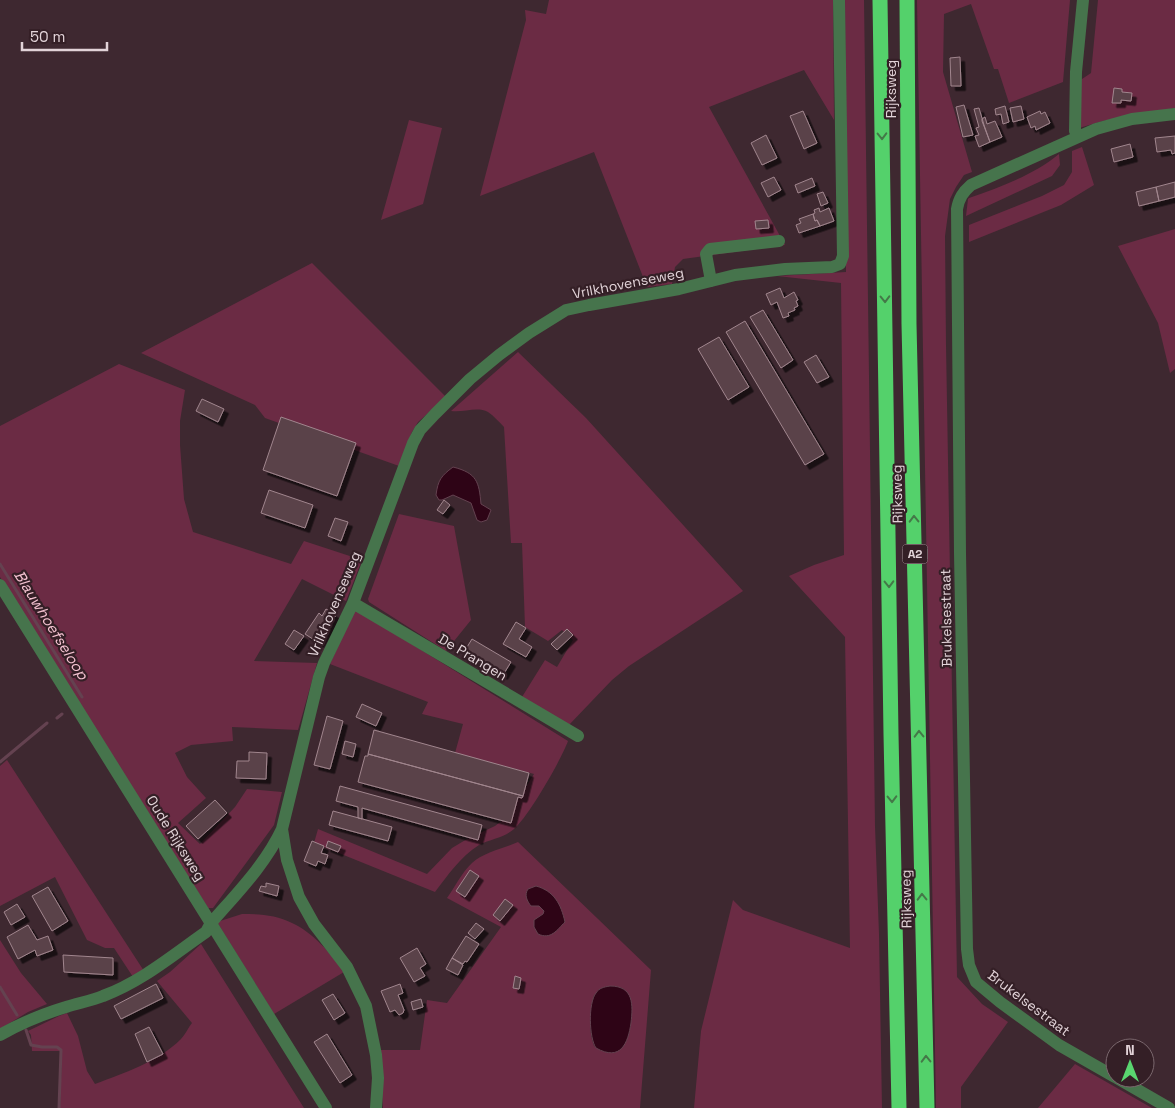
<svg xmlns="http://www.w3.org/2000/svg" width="1175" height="1108" font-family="'Space Grotesk',sans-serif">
<defs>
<filter id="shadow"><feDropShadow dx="4.5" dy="4.5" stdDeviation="0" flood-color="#0009"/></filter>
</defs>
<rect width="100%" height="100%" fill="#3e2830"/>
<path fill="#6b2b44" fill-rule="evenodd" d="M549,0H833L834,120L804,70L709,107L785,245L683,259L675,267L672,284L647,287L594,152L480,196L526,20L525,10L546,14Z
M845,0H864L875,826L879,934L882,1108H694L701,1031L733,900L743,910L850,948L845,637L789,576L814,565L844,555L841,283L777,276L846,272Z
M917,0H1070L1063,82L1009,103L998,69H994L971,4L944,14L943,72L972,172L964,175L956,187L950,199L945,236L946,345L957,977L982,1004L1008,1022L961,1087V1108H936Z
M1098,0H1175V108L1103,121L1079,128V81L1091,73Z
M409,120L442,128L423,204L381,220Z
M1082,147L1094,185L1061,205L969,242V225L1042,196L1064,185L1072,172V151Z
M1059,154L1060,165L1052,176L966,216L968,199L969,198C1000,187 1034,175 1059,154Z
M1175,229V369L1170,373L1158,323L1118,246Z
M312,263L446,397L418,422L412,432L399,466L265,418L255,405L141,353Z
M518,352L586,418L743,591L629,666L612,680L568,726L522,697L545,660L557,667L573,640L562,630L548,641L525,627L522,543H511L504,427C499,422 494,416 488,412C477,406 463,413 451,411Z
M119,364L185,390L180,421V445L184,499L193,532L291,564L304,541L362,560L346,601L302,579L254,661L317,663L298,730L232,727L233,741L191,745L175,753L187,777L206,798L178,823L200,844L235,807L247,789L282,792L274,825L213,908H208L0,577V426Z
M399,514L454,526L471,620L446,651L369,602L368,599Z
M355,609L568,741C561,760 529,816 514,829C504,838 491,839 479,845C460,857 448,875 435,892L314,843L318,829L427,874L452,848L467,839L495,826L508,816L534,774L455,753L463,724L422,714L428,702L330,664Z
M7,760L144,971L133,977L114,948H105L87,940L55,877L0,906V766Z
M518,842L651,970L640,1108H383L379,1050H420L427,1000L447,1003L501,927L447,898C455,887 462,872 472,863C484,852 503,849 518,842ZM614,986L622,988L632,1006L629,1035L611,1052L603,1051L594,1046C588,1031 590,1011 594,995Z
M242,914C259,914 277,915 292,923C311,931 333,955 344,972L274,1014L217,922Z
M0,940L21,973L47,1004L28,1012L0,1029Z
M201,944L304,1108H60L62,1051H32L31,1035L28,1031L59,1016L67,1013L78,1036L87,1071L95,1084C124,1073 158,1062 181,1039C185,1035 188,1028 192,1023L157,981L170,972Z
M1075,1064L1152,1108H1038Z"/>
<path fill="#2e0416" stroke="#644250" d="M453,467C477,473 479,482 481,504L491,510L487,520L481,522L477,520L471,503L453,495L442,500H439L436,495C438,480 441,476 453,467Z
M536,886C554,891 561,904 565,922C557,930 551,940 538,934L534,927V920L543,914L544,911L539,906H531C527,901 524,895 528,889Z
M610,986C634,986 633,1005 631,1023C628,1043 621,1062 596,1048C589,1038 588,1003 596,993C599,988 604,987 610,986Z"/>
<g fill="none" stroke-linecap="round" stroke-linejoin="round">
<path stroke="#644250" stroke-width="3" d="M0,564L82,697
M57,718L62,714
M0,762L47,723
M0,987L17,1015
M26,1030L31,1045L42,1047H57L61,1050L59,1108"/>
</g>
<path fill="#5a4249" stroke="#a1868e" filter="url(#shadow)" d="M960,57L961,86H951L950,58Z
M1114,88L1122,89V92L1132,93L1131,101L1121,100V103H1112Z
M964,105L973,135L963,137L956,107Z
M1005,106L1009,122L1003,124L1001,114L996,115L995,109Z
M1021,106L1024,119L1013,122L1010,108Z
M979,108L984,125L990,142L979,147L975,136L979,135L976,128L979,127L974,109Z
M803,111L817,143L804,149L790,116Z
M1040,111L1041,114L1045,112L1050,123L1036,130L1035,126L1031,128L1027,117Z
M985,117L987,124L995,121L1002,137L990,142L982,121V119Z
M766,135L777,158L762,165L751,143Z
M1175,136V153L1172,154L1171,150L1157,152L1155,138Z
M1130,144L1133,157L1114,162L1111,149Z
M774,177L781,190L768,197L761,183Z
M812,178L815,186L798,193L795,185Z
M1175,182V197L1159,201L1156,187Z
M1156,187L1159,201L1139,206L1136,192Z
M823,192L828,203L821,206L817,194Z
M819,208L820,212L829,208L834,221L820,226L817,220L815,221L813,214L815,213L814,210Z
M813,214L815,221L817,220L820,226L799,233L796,225L801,223L799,219Z
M768,220L769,228L756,229L755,221Z
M780,288L784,298L794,292L798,300L796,301L798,306L794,308L795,310L788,313L789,316L783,318L777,302L771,305L766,294Z
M763,310L793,360L781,368L750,317Z
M745,321L824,454L805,465L726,332Z
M719,337L749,387L728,400L698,349Z
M816,355L829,377L817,383L804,362Z
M202,399L224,409L218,422L196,411Z
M281,417L356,443L337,496L263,470Z
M269,490L313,505L305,528L261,513Z
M444,500L450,505L443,514L437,510Z
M335,518L348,522L341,541L328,536Z
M326,609L336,615L319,643L305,634L319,613L322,616Z
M516,622L526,628L519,639L532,647L526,657L503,644Z
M567,629L573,635L557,650L551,644Z
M294,630L304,636L294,650L285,644Z
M472,639L511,662L503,675L464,652Z
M362,704L382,713L376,726L356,717Z
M327,716L343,721L330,769L314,765Z
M374,730L529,773L523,796L368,754Z
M345,741L356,744L353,757L342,754Z
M249,752L267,753L266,779L236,778L237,761H249Z
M368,754L523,796L522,798L518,797L511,823L358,782L365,756H368Z
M340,786L482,825L478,840L362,808V819L358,818V807L336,801Z
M215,800L227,813L198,839L186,826Z
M333,811L392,827L388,841L329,825Z
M312,841L324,846L321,853L328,855L325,864L318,861L316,866L304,861Z
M328,841L341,846L338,852L326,847Z
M470,870L479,876L465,897L456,891Z
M266,883L279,886L277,896L259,891L261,886L266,887Z
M48,887L68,921L52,931L32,896Z
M505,899L513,905L500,921L493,915Z
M17,904L25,917L11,925L4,912Z
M476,923L484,929L475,939L468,933Z
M28,925L37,940L48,936L53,950L37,956L35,950L18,959L7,937Z
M466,936L479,944L467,962L465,961L463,964L452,958Z
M417,948L426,964L420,968L425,976L414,982L400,958Z
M63,955L113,958V975L64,972Z
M452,958L463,965L458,975L446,969Z
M515,976L521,978L519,989L513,988Z
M156,984L163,998L121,1019L114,1006Z
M400,984L403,993L398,995L404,1010L403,1013L399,1015L395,1010L390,1012L381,991Z
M333,994L345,1013L334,1020L322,1000Z
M421,999L423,1007L413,1010L411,1002Z
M149,1027L163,1054L147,1062L135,1034Z
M327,1034L352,1075L340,1083L314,1042Z"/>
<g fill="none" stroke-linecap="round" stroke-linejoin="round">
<path stroke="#46744c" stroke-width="12" d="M1078,136L1075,131L1076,72L1083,0
M711,281L706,254L710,249L779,241
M0,585L326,1108
M353,603L578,736
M0,1035C21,1023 43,1014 66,1007C78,1003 91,1001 103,996C141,982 173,955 206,932L211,923C237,893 265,865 282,829
M1115,1077L1059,1045L1000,1002L976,982L969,965L967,949L960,553L957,209C959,198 963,192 971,185L1096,129L1132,119L1175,114
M1117,1078L1169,1108
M376,1108L378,1078L376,1055L366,1006L347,967L314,924L299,897L287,860L282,829L319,677L324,663L353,603L413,443L420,430L435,414L470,379L499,355L529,333L566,310L589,305L679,289L735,275L785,269L832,267L840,264L843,256L839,0"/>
<path stroke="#54d16b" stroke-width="15" d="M880,0L891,734L899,1108
M907,0L909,324L927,1108"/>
</g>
<defs><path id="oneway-chevron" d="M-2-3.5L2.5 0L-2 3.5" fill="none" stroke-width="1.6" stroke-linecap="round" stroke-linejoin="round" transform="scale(1.25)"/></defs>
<g stroke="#447848">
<use href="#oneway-chevron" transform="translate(882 136) rotate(89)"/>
<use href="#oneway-chevron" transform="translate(885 299) rotate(89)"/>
<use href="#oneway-chevron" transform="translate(914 519) rotate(-91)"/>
<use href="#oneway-chevron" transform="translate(889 584) rotate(89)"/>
<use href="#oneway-chevron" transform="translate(919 734) rotate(-91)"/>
<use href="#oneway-chevron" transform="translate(892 799) rotate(89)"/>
<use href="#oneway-chevron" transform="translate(922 897) rotate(-91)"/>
<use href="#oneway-chevron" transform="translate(926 1059) rotate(-91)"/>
</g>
<g text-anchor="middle" stroke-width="4.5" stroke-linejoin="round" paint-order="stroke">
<rect fill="#341f26" stroke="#ae9da3" stroke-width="1" x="902.5" y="544.5" width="25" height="19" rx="4"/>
<g font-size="12" font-weight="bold" fill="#e2d3d8">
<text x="915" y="558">A2</text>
</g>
<g font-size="14" fill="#e2d3d8" stroke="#341f26">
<text transform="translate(891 89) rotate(-90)" y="5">Rijksweg</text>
<text transform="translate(628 283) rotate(-11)" y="5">Vrilkhovenseweg</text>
<text transform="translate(897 494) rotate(-91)" y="5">Rijksweg</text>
<text transform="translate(334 604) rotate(-67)" y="5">Vrilkhovenseweg</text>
<text transform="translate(946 618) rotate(-91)" y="5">Brukelsestraat</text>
<text transform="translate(473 657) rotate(31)" y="5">De Prangen</text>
<text transform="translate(176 838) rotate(58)" y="5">Oude Rijksweg</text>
<text transform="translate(906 899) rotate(-91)" y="5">Rijksweg</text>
<text transform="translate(1029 1003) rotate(37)" y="5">Brukelsestraat</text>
</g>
<g font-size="15" font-style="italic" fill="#f5c3d2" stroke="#341f26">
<text transform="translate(51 625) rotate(58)" y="5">Blauwhoefseloop</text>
</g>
</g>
<g transform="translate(1130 1063)"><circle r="24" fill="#341f26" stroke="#7a676d"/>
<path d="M0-4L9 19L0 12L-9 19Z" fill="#59d56f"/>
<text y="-8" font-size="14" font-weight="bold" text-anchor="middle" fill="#e2d3d8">N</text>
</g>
<path d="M22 42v8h85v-8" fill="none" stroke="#e2d3d8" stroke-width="2.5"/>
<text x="30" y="42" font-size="15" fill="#e2d3d8" stroke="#341f26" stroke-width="4" paint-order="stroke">50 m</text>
</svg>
